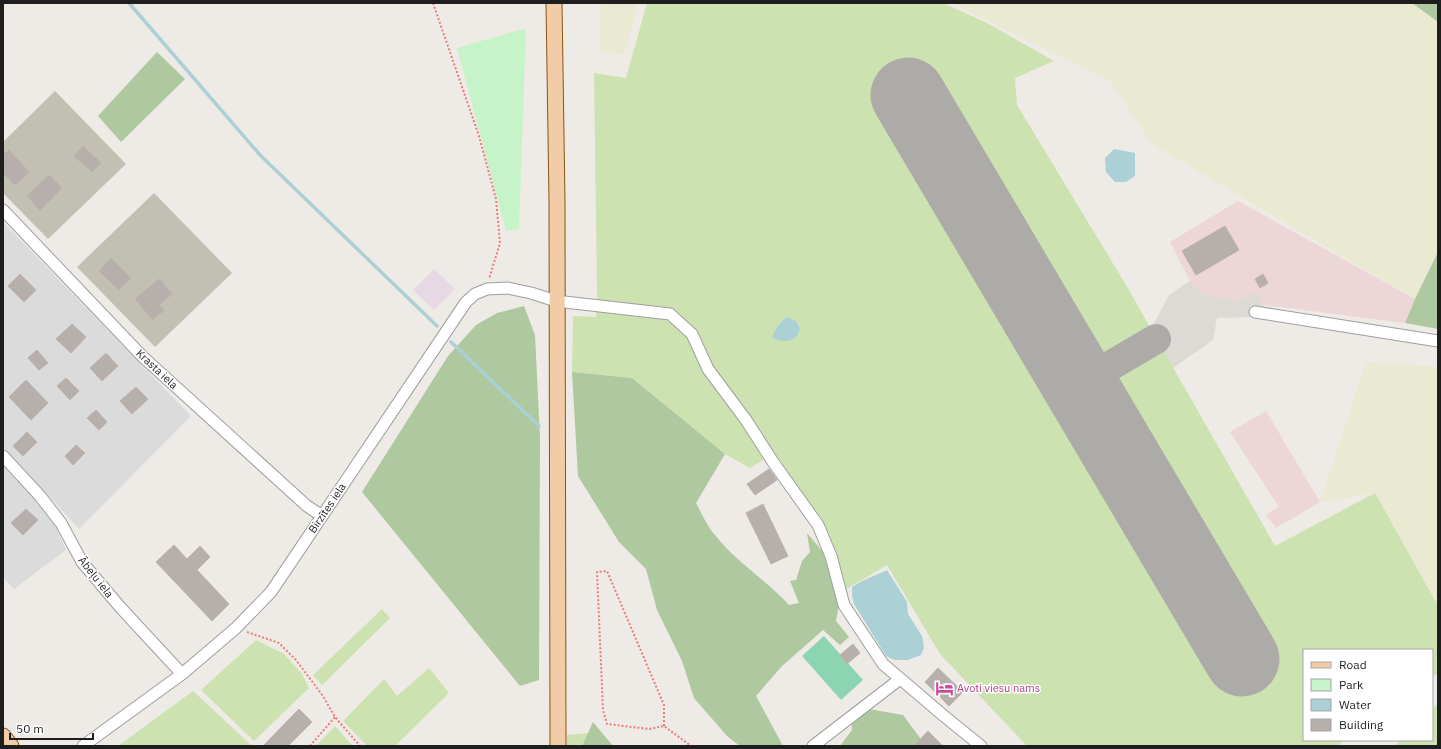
<svg xmlns="http://www.w3.org/2000/svg" width="1441" height="749" font-family="'IBM Plex Sans',sans-serif">
<rect width="100%" height="100%" fill="#eeeae5"/>
<path fill="#dcdbdb" d="M3,222L191,416L79,529L3,446Z
M3,466L51,517L66,550L14,589L3,577Z"/>
<path fill="#edd6d7" d="M1238,201L1415,299L1405,323L1264,305L1255,292L1238,301L1201,294L1190,281L1170,242Z
M1266,411L1320,502L1276,528L1266,515L1279,507L1230,432Z"/>
<path fill="#e6d8e4" d="M434,269L455,289L434,310L413,290Z"/>
<path fill="#dddad6" d="M1190,281L1202,294L1237,301L1255,292L1264,305L1262,317L1217,318L1213,340L1173,368L1151,329L1169,295Z"/>
<path fill="#c1c0b2" d="M55,91L126,164L48,239L3,193V142Z
M154,193L232,273L155,347L77,267Z"/>
<path fill="#eaead3" d="M601,3H638L624,55L600,51Z
M951,3H1412L1438,22V251L1415,299L1152,144L1110,81Z
M1366,362L1438,367V606L1375,493L1320,502Z"/>
<path fill="#cde2b1" d="M647,3H943L987,23L1054,61L1015,78L1017,105L1126,285L1275,546L1375,493L1438,606V673L1432,677V650H1304V740H1345L1337,746H1027L940,654L887,565L843,591L828,534L775,459L766,458L750,468L725,454L632,378L572,372L573,316L596,317L597,295L594,73L626,78Z
M382,609L390,618L322,685L313,675Z
M256,640L284,654L302,674L309,688L254,741L201,690Z
M429,668L449,693L395,746H367L343,721L384,679L397,696Z
M193,691L251,745L250,746H118Z
M1438,704V746H1395L1401,740H1432V709Z
M335,726L353,746H316Z
M588,733L582,746H567V735Z"/>
<path fill="#aec89f" d="M1412,3H1438V22Z
M157,52L185,79L121,142L98,116Z
M1438,252V329L1405,323L1415,299Z
M524,306L535,335L540,438L539,680L520,686L362,492L448,356L476,325L497,313Z
M572,372L632,378L725,454L696,503C702,514 707,526 715,535C736,562 766,580 789,605L799,603L790,581L796,580L802,561L810,552L807,533L823,552L839,604L836,621L849,637L840,645L823,630L782,666L756,696L783,746H740L727,736L694,698L682,661L657,610L646,569L619,542L578,476Z
M850,709H869L903,715L926,746H840L852,730Z
M593,722L613,746H582Z"/>
<path fill="#c7f3c8" d="M526,28L519,229L506,231L457,48Z"/>
<path fill="#8dd4b3" d="M824,636L863,680L841,700L802,656Z"/>
<path fill="#abd0d6" d="M1114,149L1135,153V176L1126,182H1115L1106,172L1105,158Z
M787,317L796,321L800,328C797,343 785,343 772,338C775,329 779,323 787,317Z
M887,570L907,602L908,614L922,636L924,648L921,655L908,660H895L886,656L854,604L852,596V587L860,582Z"/>
<g fill="none" stroke-linecap="round" stroke-linejoin="round">
<path stroke="#abd0d6" stroke-width="3.5" d="M129,3L260,155L437,326
M451,342L539,426"/>
<path stroke="#adaba8" stroke-width="30" d="M1079,384L1156,339"/>
<path stroke="#adaba8" stroke-width="75" d="M908,95L1242,659"/>
</g>
<path fill="#b7afab" stroke="#beb1a9" d="M83,146L101,163L92,172L74,156Z
M9,150L29,172L15,185L3,173V155Z
M49,175L62,188L40,210L27,196Z
M1225,226L1239,250L1196,275L1182,251Z
M111,258L131,278L119,290L99,271Z
M20,274L36,290L24,302L8,286Z
M1263,274L1268,283L1260,288L1255,279Z
M159,279L172,294L159,305L164,310L153,320L135,299Z
M72,324L86,337L71,353L56,339Z
M37,350L48,363L39,370L28,358Z
M106,353L118,366L102,381L90,368Z
M66,378L79,391L70,400L57,386Z
M26,380L48,403L31,420L9,397Z
M136,387L148,399L132,414L120,401Z
M96,410L107,422L99,430L87,418Z
M27,432L37,442L23,456L13,446Z
M76,445L85,453L73,465L65,456Z
M769,469L777,480L755,495L747,484Z
M763,504L788,556L771,564L746,513Z
M26,509L38,520L23,535L11,523Z
M174,545L187,559L200,546L210,557L197,570L229,604L212,621L156,562Z
M853,644L860,653L847,664L840,655Z
M938,668L963,692L949,706L925,682Z
M299,709L312,722L288,746H263Z
M928,731L943,746H914Z"/>
<g fill="none" stroke-linecap="round" stroke-linejoin="round">
<defs>
<path id="minor" d="M3,210L143,357L307,506L322,516
M1255,312L1438,341
M3,456L40,496L61,523L82,562L120,607L182,674
M83,746L182,674L236,628L271,592L466,302L475,294L487,289L508,288L531,293L556,301L670,314L692,334L708,369L746,420L773,462L818,525L831,556L844,605L883,664L944,716L981,746
M813,746L900,679"/>
<path id="major" d="M554,3L557,201L558,746
M3,736L11,746"/>
</defs>
<use href="#minor" stroke="#9f9f9f" stroke-width="13"/>
<use href="#major" stroke="#865712" stroke-width="17"/>
<path stroke="#e97e7b" stroke-width="2" stroke-dasharray="2 2" stroke-linecap="butt" d="M433,3L479,136L496,199L500,243L489,279
M247,632L279,643L296,660L323,696L335,717L360,746
M664,726V705L607,571L597,572L603,710L607,724L649,729L664,726L691,746
M310,746L335,717"/>
<use href="#minor" stroke="#fff" stroke-width="11"/>
<use href="#major" stroke="#f1cca7" stroke-width="15"/>
</g>
<defs>
<symbol id="hotel-bare" viewBox="-9 -9 18 18"><path d="M-6-4.5h1.5V1H6V5H4.5V3h-9V5H-6ZM-4 0a1.8 1.8 0 1 1 3.6 0ZM.5 0V-2.5h3Q6-2.5 6 0Z" fill="#d1479c" stroke="#fff" stroke-width="2.5" paint-order="stroke"/></symbol>
</defs>
<g fill-rule="evenodd">
<use href="#hotel-bare" x="932" y="676" width="25" height="25"/>
</g>
<g text-anchor="middle" stroke-width="3" stroke-linejoin="round" paint-order="stroke">
<g font-size="11" fill="#1e1e1e" stroke="#fff">
<text transform="translate(157 369) rotate(43)" y="4">Krasta iela</text>
<text transform="translate(327 508) rotate(-56)" y="4">Birzītes iela</text>
<text transform="translate(96 577) rotate(52)" y="4">Ābeļu iela</text>
</g>
<g font-size="11" fill="#b23c85" stroke="#fff" text-anchor="start">
<text x="957" y="692">Avoti viesu nams</text>
</g>
</g>
<rect width="1441" height="749" fill="none" stroke="#1e1e1e" stroke-width="8"/>
<rect x="1303" y="649" width="130" height="92" fill="#ffffff" stroke="#a5a5a5"/>
<rect x="1311" y="662" width="20" height="6" fill="#f1cca7" stroke="#a5a5a5"/>
<text x="1339" y="669" font-size="12" fill="#1e1e1e">Road</text>
<rect x="1311" y="679" width="20" height="12" fill="#c7f3c8" stroke="#a5a5a5"/>
<text x="1339" y="689" font-size="12" fill="#1e1e1e">Park</text>
<rect x="1311" y="699" width="20" height="12" fill="#abd0d6" stroke="#a5a5a5"/>
<text x="1339" y="709" font-size="12" fill="#1e1e1e">Water</text>
<rect x="1311" y="719" width="20" height="12" fill="#b7afab" stroke="#a5a5a5"/>
<text x="1339" y="729" font-size="12" fill="#1e1e1e">Building</text>
<path d="M10 733v6h83v-6" fill="none" stroke="#1e1e1e" stroke-width="2"/>
<text x="16" y="733" font-size="12" fill="#1e1e1e" stroke="#ffffff" stroke-width="3" paint-order="stroke">50 m</text>
</svg>
